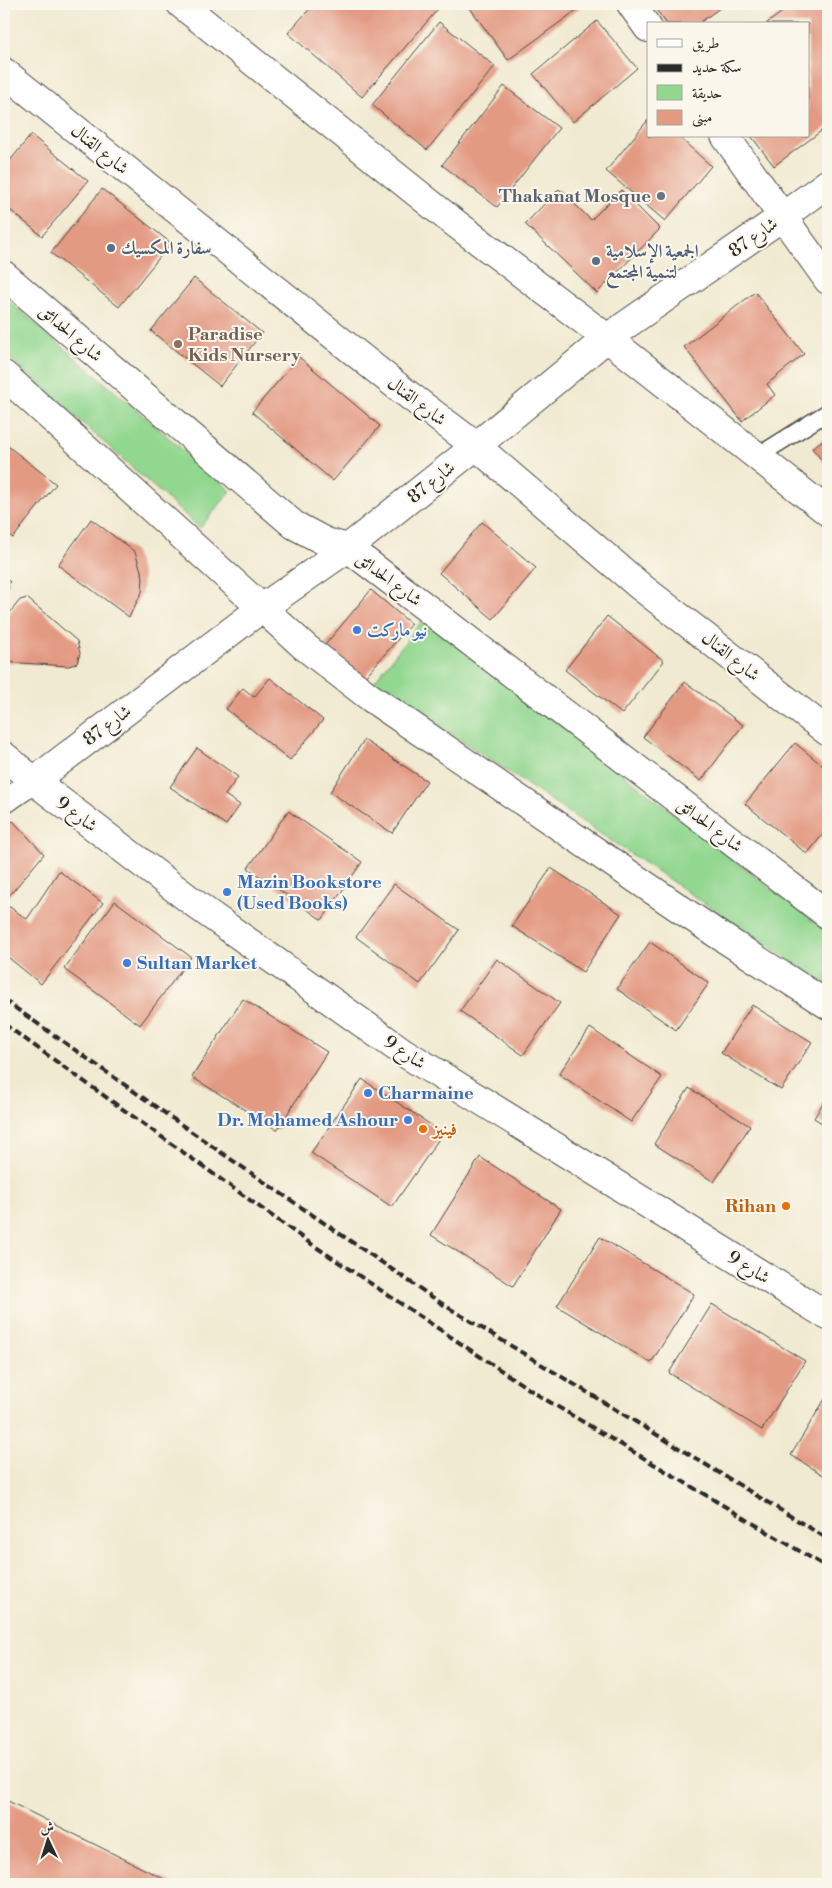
<svg xmlns="http://www.w3.org/2000/svg" width="832" height="1888" font-family="'Libre Bodoni',Amiri,serif">
<rect width="100%" height="100%" fill="#fbf7ec"/>
<filter id="ink" filterUnits="userSpaceOnUse"><feTurbulence type="fractalNoise" baseFrequency=".02" numOctaves="2"/><feDisplacementMap in="SourceGraphic" scale="10" xChannelSelector="R" yChannelSelector="G"/><feConvolveMatrix kernelMatrix="1 2 1 2 8 2 1 2 1" color-interpolation-filters="sRGB"/></filter>
<filter id="wash" filterUnits="userSpaceOnUse"><feTurbulence type="fractalNoise" baseFrequency=".0096" numOctaves="4" result="noise"/><feDisplacementMap in="SourceGraphic" scale="20" xChannelSelector="R" yChannelSelector="G"/><feGaussianBlur stdDeviation="1.12" result="paint"/><feColorMatrix in="noise" values="0 0 0 0 0 0 0 0 0 0 0 0 0 0 0 0 0 1.4 0 .05"/><feComposite in="paint" operator="in"/></filter>
<g filter="url(#wash)">
<rect width="100%" height="100%" fill="#f1ead2"/>
<path fill="#92d790" stroke="#5e815e" d="M4,297L231,491L200,528L4,353Z
M423,619L828,933V986L374,682Z"/>
<g id="blocks">
<path fill="#e39a83" d="M314,4H432L438,9L362,97L288,33Z
M467,4H585L508,60Z
M652,4H725L698,24H667Z
M793,4H828V126L774,166L751,136H808V24H766Z
M597,21L637,68L573,122L533,74Z
M439,22L495,66L427,150L372,105Z
M504,86L559,128L497,207L442,165Z
M648,120V136H678L711,166L665,221L606,171Z
M31,135L88,181L42,236L4,205V168Z
M102,189L171,243L119,307L51,253Z
M559,189L591,220L621,190L660,229L597,293L525,224Z
M194,278L262,333L220,386L151,331Z
M755,292L804,354L767,384L775,395L742,421L684,347Z
M299,357L380,426L333,481L252,412Z
M828,436V468L812,448Z
M4,443L56,484L13,538L4,530Z
M91,519L135,552L143,577L142,592L129,617L58,565Z
M482,522L536,568L493,619L439,573Z
M4,577L10,582L4,589Z
M371,590L411,624L364,678L325,645Z
M27,598L77,641L80,653L77,663L69,666L4,662V620L20,600Z
M607,616L664,661L622,714L565,670Z
M270,678L323,720L290,760L226,709L243,688L254,697Z
M685,682L743,725L701,781L643,737Z
M364,740L427,781L392,833L330,792Z
M795,743L828,770V828L807,854L745,804Z
M197,748L238,777L225,795L240,805L226,825L170,787Z
M288,811L362,862L322,920L248,868Z
M13,821L44,854L4,902V828Z
M551,868L621,914L583,972L512,926Z
M59,871L103,903L41,984L4,954V903L27,919Z
M394,884L459,930L420,984L356,937Z
M115,901L191,957L140,1025L64,969Z
M650,942L709,983L676,1030L617,989Z
M497,959L560,1003L523,1055L460,1011Z
M243,999L327,1052L277,1130L192,1077Z
M752,1005L812,1042L781,1090L721,1053Z
M590,1028L662,1077L631,1122L559,1074Z
M362,1079L443,1133L392,1207L311,1153Z
M689,1088L750,1126L714,1182L654,1144Z
M828,1095V1127L814,1118Z
M480,1157L561,1209L513,1286L431,1235Z
M600,1237L694,1294L651,1363L557,1306Z
M712,1304L805,1361L762,1430L669,1373Z
M828,1394V1478L791,1455Z
M4,1799L174,1884H4Z"/>
</g>
</g>
<g filter="url(#ink)">
<use href="#blocks" fill-opacity="0" stroke="#494844" stroke-width="1"/>
<g fill="none" stroke-linecap="round" stroke-linejoin="round">
<defs>
<path id="service" d="M758,456L828,412"/>
<path id="pedestrian" d="M4,802L34,781"/>
<path id="minor" d="M181,4L447,217L607,338L828,512
M631,4L648,28
M4,72L402,390L476,446L641,587L828,732
M725,136L828,280
M4,275L294,525L326,542L348,548L828,915
M4,375L305,647L371,698L717,934L828,1005
M4,756L34,781L202,909L403,1052L828,1316
M34,781L262,608L348,548L476,446L607,338L782,217L828,183"/>
</defs>
<use href="#service" stroke="#494844" stroke-width="19"/>
<use href="#pedestrian" stroke="#494844" stroke-width="26"/>
<use href="#minor" stroke="#494844" stroke-width="30"/>
<use href="#service" stroke="#fff" stroke-width="16"/>
<use href="#pedestrian" stroke="#fff" stroke-width="24"/>
<use href="#minor" stroke="#fff" stroke-width="28"/>
<path stroke="#2b2b2b" stroke-width="4" stroke-dasharray="8 4" stroke-linecap="butt" d="M4,1000L216,1149L444,1305L828,1539
M4,1024L307,1241L538,1395L828,1568"/>
</g>
</g>
<circle fill="#6b7280" stroke="#fbf7ec" stroke-width="2" cx="661" cy="196" r="5"/>
<g fill="#5c6f8a" stroke="#fbf7ec" stroke-width="2">
<circle cx="111" cy="248" r="5"/>
<circle cx="596" cy="261" r="5"/>
</g>
<circle fill="#8d6e63" stroke="#fbf7ec" stroke-width="2" cx="178" cy="344" r="5"/>
<g fill="#3f7fe0" stroke="#fbf7ec" stroke-width="2">
<circle cx="357" cy="630" r="5"/>
<circle cx="227" cy="892" r="5"/>
<circle cx="127" cy="963" r="5"/>
<circle cx="368" cy="1093" r="5"/>
<circle cx="408" cy="1120" r="5"/>
</g>
<g fill="#e8710a" stroke="#fbf7ec" stroke-width="2">
<circle cx="423" cy="1129" r="5"/>
<circle cx="786" cy="1206" r="5"/>
</g>
<g text-anchor="middle" stroke-width="4" stroke-linejoin="round" paint-order="stroke">
<g font-size="18" fill="#2b2b2b" stroke="#fbf7ec">
<text transform="translate(100 149) rotate(39)" y="6">شارع القنال</text>
<text transform="translate(753 237) rotate(-35)" y="6">شارع 87</text>
<text transform="translate(71 333) rotate(41)" y="6">شارع الحدائق</text>
<text transform="translate(417 401) rotate(37)" y="6">شارع القنال</text>
<text transform="translate(431 482) rotate(-39)" y="6">شارع 87</text>
<text transform="translate(389 579) rotate(37)" y="6">شارع الحدائق</text>
<text transform="translate(731 656) rotate(38)" y="6">شارع القنال</text>
<text transform="translate(107 725) rotate(-37)" y="6">شارع 87</text>
<text transform="translate(77 814) rotate(37)" y="6">شارع 9</text>
<text transform="translate(710 825) rotate(37)" y="6">شارع الحدائق</text>
<text transform="translate(405 1052) rotate(34)" y="6">شارع 9</text>
<text transform="translate(749 1267) rotate(32)" y="6">شارع 9</text>
</g>
<g font-size="18" font-weight="bold" fill="#5b616d" stroke="#fbf7ec" text-anchor="end">
<text x="651" y="202">Thakanat Mosque</text>
</g>
<g font-size="18" font-weight="bold" fill="#4e5e75" stroke="#fbf7ec" text-anchor="start">
<text x="121" y="254">سفارة المكسيك</text>
<text x="606" y="257">الجمعية الإسلامية<tspan x="606" dy="21">لتنمية المجتمع</tspan></text>
</g>
<g font-size="18" font-weight="bold" fill="#785e54" stroke="#fbf7ec" text-anchor="start">
<text x="188" y="340">Paradise<tspan x="188" dy="21">Kids Nursery</tspan></text>
</g>
<g font-size="18" font-weight="bold" fill="#366cbe" stroke="#fbf7ec" text-anchor="start">
<text x="367" y="636">نيو ماركت</text>
<text x="237" y="888">Mazin Bookstore<tspan x="237" dy="21">(Used Books)</tspan></text>
<text x="137" y="969">Sultan Market</text>
<text x="378" y="1099">Charmaine</text>
<text x="398" y="1126" text-anchor="end">Dr. Mohamed Ashour</text>
</g>
<g font-size="18" font-weight="bold" fill="#c56008" stroke="#fbf7ec" text-anchor="start">
<text x="433" y="1135">فينيز</text>
<text x="776" y="1212" text-anchor="end">Rihan</text>
</g>
</g>
<rect width="832" height="1888" fill="none" stroke="#fbf7ec" stroke-width="20"/>
<rect x="647" y="22" width="162" height="115" fill="#fbf7ec" stroke="#a8a59f"/>
<rect x="657" y="39" width="25" height="8" fill="#ffffff" stroke="#a8a59f"/>
<text x="692" y="48" font-size="15" fill="#2b2b2b">طريق</text>
<rect x="657" y="64" width="25" height="8" fill="#2b2b2b" stroke="#a8a59f"/>
<text x="692" y="72" font-size="15" fill="#2b2b2b">سكة حديد</text>
<rect x="657" y="85" width="25" height="15" fill="#92d790" stroke="#a8a59f"/>
<text x="692" y="98" font-size="15" fill="#2b2b2b">حديقة</text>
<rect x="657" y="110" width="25" height="15" fill="#e39a83" stroke="#a8a59f"/>
<text x="692" y="122" font-size="15" fill="#2b2b2b">مبنى</text>
<g transform="translate(48 1840) rotate(356)" stroke="#fbf7ec" stroke-width="4" paint-order="stroke">
<path d="M0-4L9 19L0 12L-9 19Z" fill="#2b2b2b"/>
<text y="-8" font-size="14" font-weight="bold" text-anchor="middle" fill="#2b2b2b">ش</text>
</g>
</svg>
